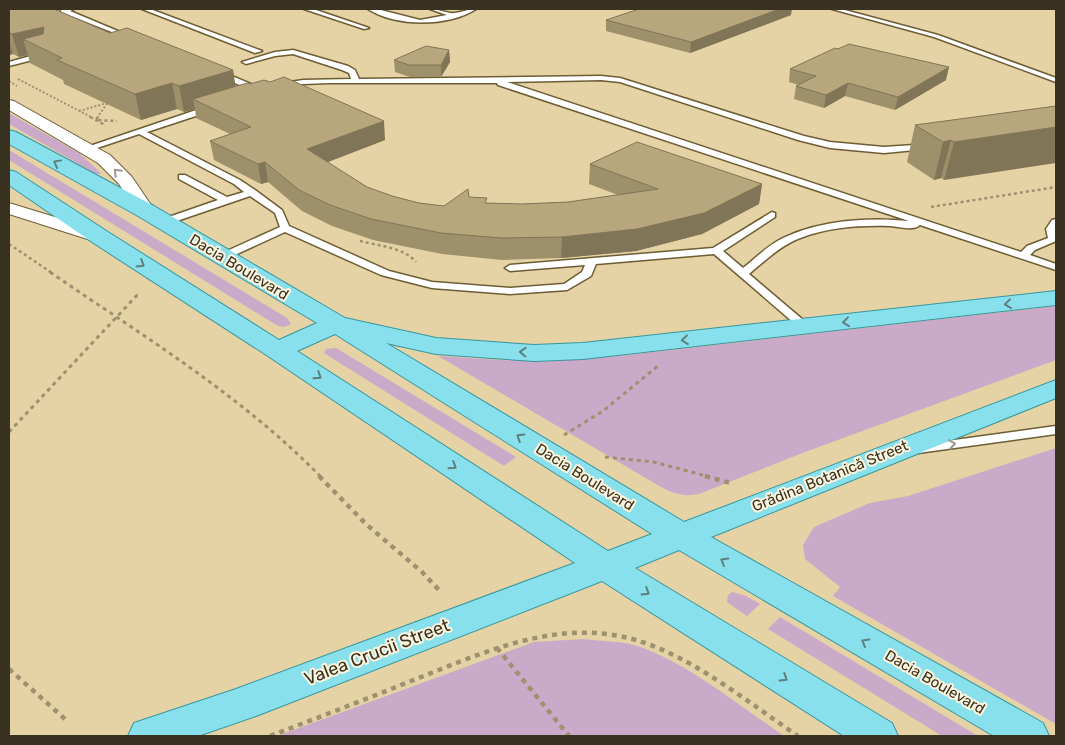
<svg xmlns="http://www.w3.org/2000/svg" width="1065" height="745" font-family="Rubik,sans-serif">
<rect width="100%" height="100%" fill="#e5d3a6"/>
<path fill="#cba9c8" d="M9,113L79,153L102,174H96L9,124Z
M9,150L287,318L291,324L284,327L278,326L9,160Z
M1056,306V360L805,452L699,494C684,497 674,494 661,487L438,356L520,361L610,357Z
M336,348L516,457L504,466L324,353L326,349Z
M1056,448V724L833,596L840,587L805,559L803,545L814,527L870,503L908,496Z
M732,592L746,596L760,604L747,616L727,602L728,595Z
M780,617L978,736H942L768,629Z
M584,639C599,641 615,641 630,644C679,656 741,707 784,736H277L534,642Z"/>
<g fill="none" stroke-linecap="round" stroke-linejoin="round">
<defs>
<path id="lane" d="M64,9H74L70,11L132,37L127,38L61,12V10Z
M142,9H150L262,51L255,53Z
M304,9H313L369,28L364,29Z
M368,9H377L420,20L447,15L430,9C438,9 448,14 455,13C463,12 468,9 476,9C448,27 396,27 368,9Z
M832,9H841L938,35L1056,78V82L934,37Z
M293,50L348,66L355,70L359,79L601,76L620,78L804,136L830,142L884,147L929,144L930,146L926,149L884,153L830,148L798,140L620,82L601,80L507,82L1021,252L1027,246L1048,238L1046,229L1052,220L1056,219V241L1035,250L1030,255L1056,264V270L920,225C914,231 899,227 890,226C862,225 830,227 803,237C782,244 766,260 749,274L809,325L811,327L809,329H801L714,254L596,264L591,276L567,290L510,294L432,288L381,275L285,232L226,259H218L217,257L218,255L280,227L275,213L250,196L168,224H160V220L218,200L179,179V175H185L227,197L244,192L234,184L139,134L91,150L84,148L208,106H214V110L147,132L240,180L255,190L282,210L289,226L389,271L432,282L510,288L564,284L582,272L585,265L510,271L505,268L510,265L713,248L772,212L775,213V217L723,251L743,268C756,258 768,245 783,238C820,220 869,217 909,221L498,85L497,83H329L303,84L280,88L276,86L277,84L303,80L351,79L349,73L342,70L293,54L275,56L246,64L242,62L275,52Z
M45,52H48V56L9,66V62Z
M216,72H222L263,89L256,91L216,76Z
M1056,426V434L918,453L913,452L911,449L913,446L918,445Z"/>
<path id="street" d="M9,100L14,101L110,155L132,177L155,211L153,215L146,217L139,215L119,184L98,163L9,110Z
M9,203L107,233L110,237L107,241L100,243L9,214Z"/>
<path id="primary" d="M9,130L16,132L154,206L345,318L436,338L534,345L583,343L1056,291V305L583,359L534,361L436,354L386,343L684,522L1056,380V398L711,537L1043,723L1049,736H994L679,550L635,568L892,723L898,736H844L602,581L256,716L198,736H128L134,723L236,689L575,563L268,356L92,242L9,185V170L16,172L108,232L279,340L317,323L138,216L9,144ZM335,334L652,534L608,551L297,351Z"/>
</defs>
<use href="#lane" stroke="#6d5d34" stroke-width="3"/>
<use href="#street" stroke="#6d5d34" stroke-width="2"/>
<use href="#primary" stroke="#38969d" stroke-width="2"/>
<path stroke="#9e916f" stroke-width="2" stroke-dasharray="2 2" stroke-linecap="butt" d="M18,79L93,118
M9,81L17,86
M79,111L107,103
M97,118L108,102"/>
<path stroke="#9e916f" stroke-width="2.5" stroke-dasharray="3 3" stroke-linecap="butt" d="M90,117L105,125
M98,117L96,120L117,121
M931,207L1056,187
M360,241C379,246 403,247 416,262
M9,244L52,273"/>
<path stroke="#9e916f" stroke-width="3" stroke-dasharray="4 4" stroke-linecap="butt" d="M50,272C143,336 242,396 321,477
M9,432L140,292
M564,435L603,411L659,365
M605,457L654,462L710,477"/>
<path stroke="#9e916f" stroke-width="4.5" stroke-dasharray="5 5" stroke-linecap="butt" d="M319,476L367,525L422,572L439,590
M705,476L734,484
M497,648L569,736
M9,669L65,719
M270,736C317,718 364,700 411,681C483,653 557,617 636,640C693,657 749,703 798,736"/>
<use href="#lane" fill="#fff" fill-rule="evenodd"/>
<use href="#street" fill="#fff" fill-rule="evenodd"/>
<use href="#primary" fill="#88e0ec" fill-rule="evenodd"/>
</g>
<path fill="#9e906b" d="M9,9L110,33L233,70L235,86L385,140L327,162L367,187L392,196L419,203L444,206L469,197L487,203L522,204L568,202L618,195L589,184L590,164L762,184L759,204L702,234L636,251L561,258L502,260L442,254L373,240L332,226L302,211L268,182L261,184L214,160L210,141L230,134L196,118L195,109L184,112L177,109L141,120L64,84L63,80L30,63L28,55L19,57L13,54L9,55Z
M791,15L690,53L606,31V20Z
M449,50L450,62L441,77H410L395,72L394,60Z
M790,69L946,80L895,110L845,96L824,108L794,99L796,86L799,85L789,82Z
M1056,106L944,180L941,178L934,180L907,162L915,125Z"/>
<path fill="#817557" d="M779,9H792L791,15L690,53L691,42Z
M44,27L50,51L23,39L28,55L19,57L12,34Z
M9,41L13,54L9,55Z
M449,50L450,62L441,77V65Z
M949,67L946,80L895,110L898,97Z
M233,70L237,95L193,99L195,109L184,112L179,86Z
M172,83L177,109L141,120L135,94Z
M848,83L845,96L824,108L826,95Z
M384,121L385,140L310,169L307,149Z
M1056,127V163L944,180L954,142Z
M951,140L941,178L934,180L943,142Z
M265,162L268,182L261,184L258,164Z
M762,184L759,204L702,234L636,251L561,258L562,237Z"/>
<path fill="#b8a77c" stroke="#817557" d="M9,9H54L110,33L127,28L233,70L179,86L172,83L135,94L57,60L62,58L23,39L43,34L44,27L12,34L9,32Z
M639,9H779L691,42L606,20Z
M849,44L949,67L898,97L848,83L826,95L796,86L816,76L790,69L835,48L838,49Z
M426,46L449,50L441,65H409L394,60Z
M284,77L384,121L307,149L367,187L392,196L419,203L444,206L468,189L469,197L487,198L485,203L522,204L568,202L658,189L590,164L637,142L762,184L704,213L637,229L562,237L502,238L441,233L371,219L330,205L299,190L265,162L258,164L210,141L251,127L193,99L247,83L250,84L264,80L270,82Z
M1056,106V127L954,142L951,140L943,142L915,125Z"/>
<defs><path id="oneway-chevron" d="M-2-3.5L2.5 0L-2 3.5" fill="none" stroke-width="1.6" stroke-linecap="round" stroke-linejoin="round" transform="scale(1.25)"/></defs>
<g stroke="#5d807c">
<use href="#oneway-chevron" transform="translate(57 163) rotate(-151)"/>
<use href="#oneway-chevron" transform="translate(141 264) rotate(32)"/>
<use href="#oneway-chevron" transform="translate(1008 304) rotate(173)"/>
<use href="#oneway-chevron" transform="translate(846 322) rotate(173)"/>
<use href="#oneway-chevron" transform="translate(685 340) rotate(174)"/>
<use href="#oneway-chevron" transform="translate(523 352) rotate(-178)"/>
<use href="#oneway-chevron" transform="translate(318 376) rotate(33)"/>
<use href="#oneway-chevron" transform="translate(520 437) rotate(-148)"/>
<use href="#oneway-chevron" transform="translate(453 466) rotate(33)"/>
<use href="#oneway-chevron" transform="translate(724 561) rotate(-150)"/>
<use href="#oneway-chevron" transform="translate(646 592) rotate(32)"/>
<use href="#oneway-chevron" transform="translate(865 642) rotate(-150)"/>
<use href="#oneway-chevron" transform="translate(784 678) rotate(32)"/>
</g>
<g stroke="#9c9890">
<use href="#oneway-chevron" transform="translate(117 172) rotate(-135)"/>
<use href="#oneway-chevron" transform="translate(952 444) rotate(-8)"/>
</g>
<g text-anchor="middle" stroke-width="4" stroke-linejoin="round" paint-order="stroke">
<g font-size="15" fill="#393220" stroke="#fef5df">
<text transform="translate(239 267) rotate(31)" y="5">Dacia Boulevard</text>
<text transform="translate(830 476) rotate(-22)" y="5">Grădina Botanică Street</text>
<text transform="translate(585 477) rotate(32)" y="5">Dacia Boulevard</text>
<text transform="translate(935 682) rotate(30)" y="5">Dacia Boulevard</text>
</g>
<g font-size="18" fill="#393220" stroke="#fef5df">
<text transform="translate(377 652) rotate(-21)" y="6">Valea Crucii Street</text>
</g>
</g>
<rect width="1065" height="745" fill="none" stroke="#393220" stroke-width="20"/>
</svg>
